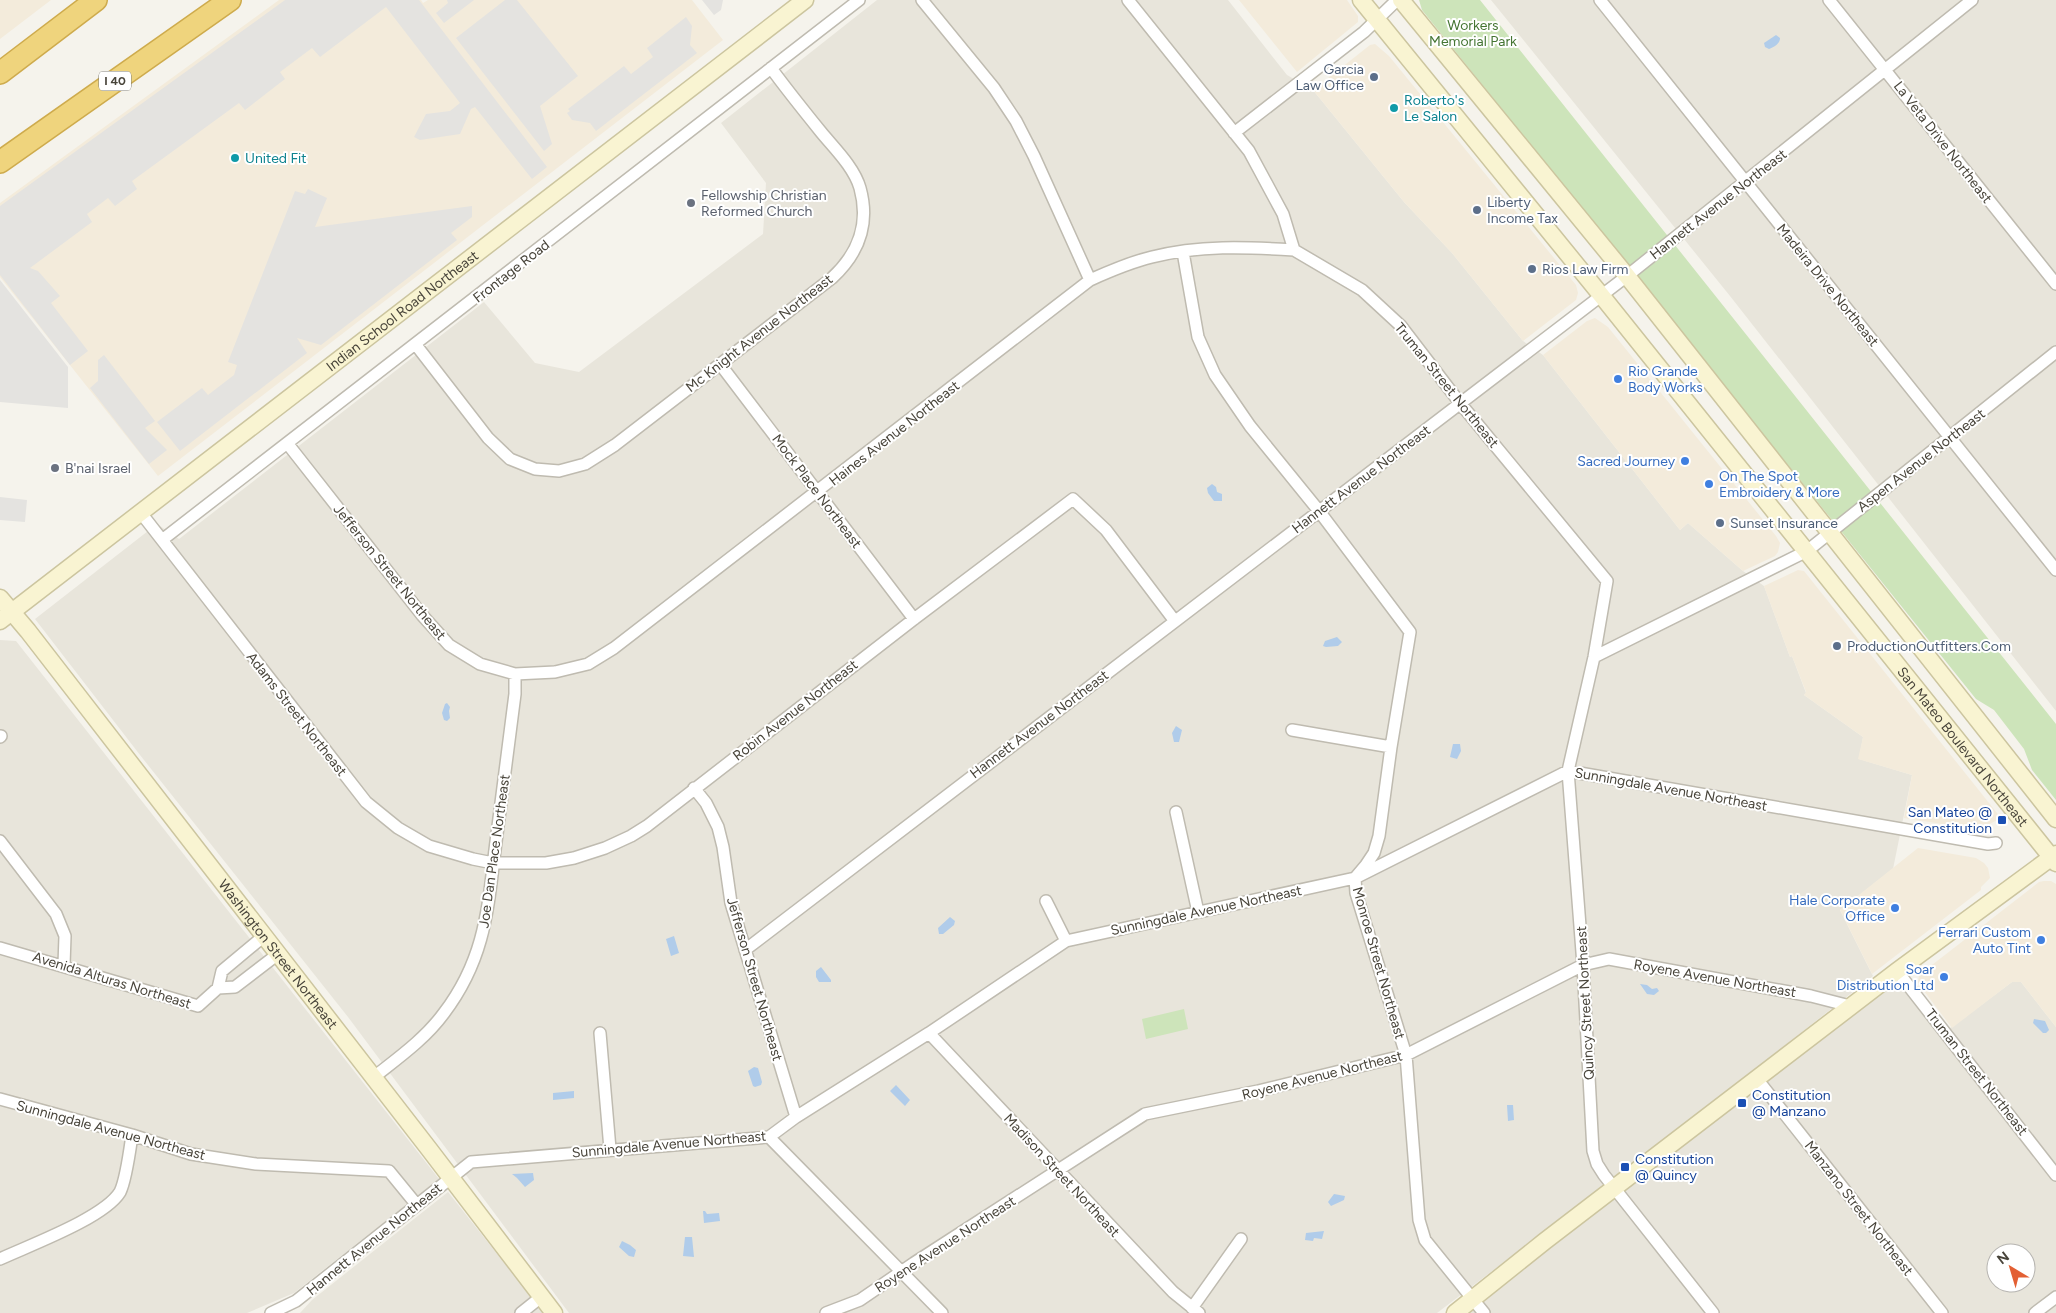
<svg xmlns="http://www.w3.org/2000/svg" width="2056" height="1313" font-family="Figtree,sans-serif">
<rect width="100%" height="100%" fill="#f5f3ec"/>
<path fill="#e8e5db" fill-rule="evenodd" d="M877,0H1228L1287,75L1313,90L1404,202L1452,253L1523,341L1543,355L1680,530L1688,523L1743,571L1764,586L1790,657L1792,656L1806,693L1804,695L1863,737L1859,759L1912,775L1893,869L1840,910L1873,976L1689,1121L1437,1313H569L348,1017L140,755L35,619L157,524L179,539L484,302L535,363L579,372L763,234L766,183L721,123Z
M1491,0H2056V711L1730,296Z
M0,640L16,641L439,1179L294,1293L247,1313H0Z
M1897,982L1938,1033L1952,1027L2012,982H2021L2056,1027V1313H1466ZM1996,1253H2026V1283H1996Z
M448,1192L544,1313H300L312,1300Z"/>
<path fill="#f3ebdb" d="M0,0H51L0,39Z
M279,0H421L423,3L428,0H692L723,40L158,476L0,277V203Z
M1239,0H1347L1358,16V22L1297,72Z
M1375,44L1389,56L1576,285L1578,293L1576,300L1523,341L1452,253L1404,202L1313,90L1370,45Z
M1595,318L1608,327L1776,536L1780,543L1778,552L1775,556L1743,571L1688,523L1680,530L1543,355L1587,321Z
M1798,570L1804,571L2001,818L1980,829H1974L1904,818L1912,775L1858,759L1863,737L1804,695L1806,692L1792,656L1790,657L1764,586Z
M1918,848L1976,858L1984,863L1988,868L1990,878L1981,887V890L1872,974L1840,910Z
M2044,881H2051L2056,884V1027L2021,982H2012L1952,1028L1918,983L1919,975L2039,882Z"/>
<path fill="#cde4ba" d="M1419,0H1480L2056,724V800L2032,770L2024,749L1994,710L1976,699L1422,10Z
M1184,1009L1188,1029L1146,1039L1142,1019Z"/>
<path fill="#e4e3e0" d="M285,0H419L547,167L532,179L475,107L471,109L460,134L420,140L414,137L426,114L450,111L460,103L386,7L320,57L312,48L280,72L285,79L245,110L239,103L132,181L137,189L115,206L108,198L87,214L92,222L30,268L38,271L60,296L51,303L88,351L70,365L0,275V206Z
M447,0H474L444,23L436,13L448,3Z
M505,0H517L578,76L540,106L552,144L544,151L456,38Z
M702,0H723L721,10L714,15Z
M686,17L692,26L690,45L697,53L596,131L590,123L572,120L567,113L570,111L568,109L624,66L631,74L653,57L647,48Z
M308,189L327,198L315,227L472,206V217L451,233L457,240L321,345L297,338L307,353L180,451L157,422L202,388L208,395L234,375L237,365L228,362L295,191L305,194Z
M0,280L68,367V408L0,402Z
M104,355L155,421L145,428L167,450L149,464L90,388L98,381V360Z
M0,497L27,500L25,522L0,520Z"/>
<path fill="#b0ccea" d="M1776,35L1780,38C1780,44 1774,47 1769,49L1765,47L1764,43Z
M1212,484L1216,487L1217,492L1222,494V501H1214L1208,493L1207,488Z
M1337,637L1342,642L1338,646L1326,647L1323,646L1325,641Z
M447,703L450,707L449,711L450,718L447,721L444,720L442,713L445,704Z
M1176,726L1182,730L1179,742H1174L1172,733Z
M1453,744H1460L1461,751L1457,759L1450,757Z
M950,917L955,921L954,925L943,934H939L938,928Z
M674,936L679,953L671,956L666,939Z
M821,967L831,980V982H819L816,977V971Z
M1640,984L1647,985L1652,989L1657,988L1659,991L1654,995L1647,994Z
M2034,1019L2045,1021L2049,1030L2046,1033H2043L2033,1023Z
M754,1067L758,1068L762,1082L761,1085L755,1087L753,1086L748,1071Z
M896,1085L910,1100L905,1106L890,1091Z
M574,1091V1098L553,1100V1093Z
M1507,1105H1513L1514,1120L1508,1121Z
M533,1173L534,1180L525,1187L517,1178L512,1174Z
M1334,1194L1345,1196L1344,1200L1331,1206L1328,1202Z
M703,1211H705L707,1214L719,1213L720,1221L704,1223Z
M1324,1231L1322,1239L1314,1238L1313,1241L1305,1240L1306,1233Z
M685,1237H692L694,1257L683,1256Z
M622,1241L630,1245L636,1250L634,1257L629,1256L619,1247Z"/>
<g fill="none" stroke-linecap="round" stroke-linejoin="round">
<defs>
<path id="street" d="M922,0L994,88L1016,121L1034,156L1090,280
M1128,0L1249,151L1283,214L1294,250L1362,290L1401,326L1460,403L1607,581L1594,657L1568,771L1583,965L1593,1151L1597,1164L1604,1175L1713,1313
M1600,0L2056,570
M1829,0L2056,284
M1234,133L1364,32L1397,0
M1183,252L1198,337L1215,375L1250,426L1319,511L1410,632L1391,747L1379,836L1374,853L1366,865L1355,878L1356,893L1406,1055L1419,1220L1425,1240L1484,1313
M416,345L488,438L510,459L535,469L559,471L585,464L615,445L832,278C858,254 870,224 860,188C854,167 834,148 821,132C804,111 787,90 771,68
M720,364L914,619
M287,443L422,615L449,645L480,664L515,674L555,672L588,664L614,648L1090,280C1110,271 1131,262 1152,257C1199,245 1246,247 1294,250
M141,513L366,802L398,828L429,846L473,859L493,863H546L574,858L605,848L631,836L647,826L914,619L1073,499L1106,530L1174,620
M162,540L859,0
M1594,657L1807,551L2056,352
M1292,730L1391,747
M0,737L1,736
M694,788L706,803L718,827L723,847L731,903L796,1117
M1176,812L1198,912
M0,841L56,914L65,936L64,965
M1046,901L1066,941
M0,948L198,1006L218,988L222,971L264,936
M745,950L1627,276L1972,0
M1897,971L2056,1175
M218,988L235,987L278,954
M600,1033L610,1149
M929,1033L1173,1292L1199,1313
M374,1077C398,1058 425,1039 444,1013C488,955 488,902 497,834C503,787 509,740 515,694V674
M1757,1079L1942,1313
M0,1099L132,1135L191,1154L256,1164L389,1171L416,1204
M769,1137L942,1313
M0,1259C30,1245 104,1218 120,1192C126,1180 130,1149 132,1135
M1192,1308L1241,1239
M271,1313L296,1301L471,1162L769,1137L796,1117L929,1033L1066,941L1355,878L1568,771L1988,844L1996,843
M521,1313L541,1297
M826,1313L860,1300L914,1263L1145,1114L1258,1091L1406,1055L1583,965L1609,959L1811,996L1850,1006
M2035,1313L2056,1297"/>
<g id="secondary">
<path id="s1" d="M1361,0L1601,295L2056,863"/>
<path d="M1401,0L1627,276L2056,819"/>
<path id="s2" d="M0,598L28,631L429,1149L554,1313"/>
<path id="s3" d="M0,621L805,0"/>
<path d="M1455,1313L1545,1241L1897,971L2056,854"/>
</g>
<path id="highway" d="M0,73L96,0
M0,162L230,0"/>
</defs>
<use href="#street" stroke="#bfbbb0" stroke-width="14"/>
<use href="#secondary" stroke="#ccc59f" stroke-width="19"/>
<use href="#highway" stroke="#ceab4d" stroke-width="24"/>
<use href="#street" stroke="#fff" stroke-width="11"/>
<use href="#secondary" stroke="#f9f4d2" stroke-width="16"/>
<use href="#highway" stroke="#efd47d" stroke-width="21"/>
</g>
<g fill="#5c6f8a" stroke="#fff" stroke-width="2">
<circle cx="1374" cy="77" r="5"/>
<circle cx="1477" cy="210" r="5"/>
<circle cx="1532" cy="269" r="5"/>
<circle cx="1720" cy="523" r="5"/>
<circle cx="1837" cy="646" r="5"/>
</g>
<g fill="#0f9aa8" stroke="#fff" stroke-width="2">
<circle cx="1394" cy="108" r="5"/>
<circle cx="235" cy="158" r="5"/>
</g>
<g fill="#6b7280" stroke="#fff" stroke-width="2">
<circle cx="691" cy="203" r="5"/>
<circle cx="55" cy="468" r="5"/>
</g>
<g fill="#3f7fe0" stroke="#fff" stroke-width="2">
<circle cx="1618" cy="379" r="5"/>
<circle cx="1685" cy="461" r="5"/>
<circle cx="1709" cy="484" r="5"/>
<circle cx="1895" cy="908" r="5"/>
<circle cx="2041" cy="940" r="5"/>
<circle cx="1944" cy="977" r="5"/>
</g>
<g fill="#1a4fb4" stroke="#fff" stroke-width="2">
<rect x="1997" y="815" width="10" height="10" rx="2.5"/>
<rect x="1737" y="1098" width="10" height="10" rx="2.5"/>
<rect x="1620" y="1162" width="10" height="10" rx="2.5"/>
</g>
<g text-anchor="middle" stroke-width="4" stroke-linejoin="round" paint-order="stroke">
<rect fill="#fff" stroke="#7f7c75" stroke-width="1" x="99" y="71.5" width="32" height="19" rx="4"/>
<g font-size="12" font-weight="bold" fill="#48443a">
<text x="115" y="85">I 40</text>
</g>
<g font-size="14" fill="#457533" stroke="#fff">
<text x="1473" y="30">Workers<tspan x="1473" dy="16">Memorial Park</tspan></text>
</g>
<g font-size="14" fill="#4e5e75" stroke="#fff" text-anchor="start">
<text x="1364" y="74" text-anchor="end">Garcia<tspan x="1364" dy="16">Law Office</tspan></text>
<text x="1487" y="207">Liberty<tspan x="1487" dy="16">Income Tax</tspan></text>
<text x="1542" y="274">Rios Law Firm</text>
<text x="1730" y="528">Sunset Insurance</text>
<text x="1847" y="651">ProductionOutfitters.Com</text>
</g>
<g font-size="14" fill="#0d838f" stroke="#fff" text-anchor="start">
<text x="1404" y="105">Roberto's<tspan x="1404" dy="16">Le Salon</tspan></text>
<text x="245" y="163">United Fit</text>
</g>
<g font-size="14" fill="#48443a" stroke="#fff">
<text transform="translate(1943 142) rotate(52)" y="5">La Veta Drive Northeast</text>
<text transform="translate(1718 204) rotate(-38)" y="5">Hannett Avenue Northeast</text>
<text transform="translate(511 271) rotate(-38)" y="5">Frontage Road</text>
<text transform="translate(1828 285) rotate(51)" y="5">Madeira Drive Northeast</text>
<text dy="5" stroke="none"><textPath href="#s3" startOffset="508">Indian School Road Northeast</textPath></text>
<text transform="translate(759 333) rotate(-38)" y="5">Mc Knight Avenue Northeast</text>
<text transform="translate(1447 385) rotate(51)" y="5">Truman Street Northeast</text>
<text transform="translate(894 433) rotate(-38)" y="5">Haines Avenue Northeast</text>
<text transform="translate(1921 460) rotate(-38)" y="5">Aspen Avenue Northeast</text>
<text transform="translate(1361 479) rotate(-37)" y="5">Hannett Avenue Northeast</text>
<text transform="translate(817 491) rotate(53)" y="5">Mock Place Northeast</text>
<text transform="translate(390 572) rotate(51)" y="5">Jefferson Street Northeast</text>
<text transform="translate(795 710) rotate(-38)" y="5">Robin Avenue Northeast</text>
<text transform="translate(297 714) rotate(52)" y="5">Adams Street Northeast</text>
<text transform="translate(1039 724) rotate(-37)" y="5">Hannett Avenue Northeast</text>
<text dy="5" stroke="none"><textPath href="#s1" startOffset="959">San Mateo Boulevard Northeast</textPath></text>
<text transform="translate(1671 789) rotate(10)" y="5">Sunningdale Avenue Northeast</text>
<text transform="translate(494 851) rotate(-82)" y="5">Joe Dan Place Northeast</text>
<text transform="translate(1206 910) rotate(-12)" y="5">Sunningdale Avenue Northeast</text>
<text dy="5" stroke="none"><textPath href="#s2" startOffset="452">Washington Street Northeast</textPath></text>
<text transform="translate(1379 963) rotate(74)" y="5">Monroe Street Northeast</text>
<text transform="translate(1715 978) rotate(10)" y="5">Royene Avenue Northeast</text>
<text transform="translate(755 979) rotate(74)" y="5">Jefferson Street Northeast</text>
<text transform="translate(112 980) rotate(17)" y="5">Avenida Alturas Northeast</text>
<text transform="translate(1585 1003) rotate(-93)" y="5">Quincy Street Northeast</text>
<text transform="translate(1977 1072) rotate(52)" y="5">Truman Street Northeast</text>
<text transform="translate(1322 1075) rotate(-14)" y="5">Royene Avenue Northeast</text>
<text transform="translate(111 1130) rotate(15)" y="5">Sunningdale Avenue Northeast</text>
<text transform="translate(669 1144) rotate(-5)" y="5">Sunningdale Avenue Northeast</text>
<text transform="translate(1062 1175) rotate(47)" y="5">Madison Street Northeast</text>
<text transform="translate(1859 1208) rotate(52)" y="5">Manzano Street Northeast</text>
<text transform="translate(374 1239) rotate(-39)" y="5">Hannett Avenue Northeast</text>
<text transform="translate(945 1244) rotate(-33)" y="5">Royene Avenue Northeast</text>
</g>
<g font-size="14" fill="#5b616d" stroke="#fff" text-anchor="start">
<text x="701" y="200">Fellowship Christian<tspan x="701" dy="16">Reformed Church</tspan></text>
<text x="65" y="473">B'nai Israel</text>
</g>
<g font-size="14" fill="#366cbe" stroke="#fff" text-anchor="end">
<text x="1628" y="376" text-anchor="start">Rio Grande<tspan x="1628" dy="16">Body Works</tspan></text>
<text x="1675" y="466">Sacred Journey</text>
<text x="1719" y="481" text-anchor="start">On The Spot<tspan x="1719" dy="16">Embroidery &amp; More</tspan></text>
<text x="1885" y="905">Hale Corporate<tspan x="1885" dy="16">Office</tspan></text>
<text x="2031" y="937">Ferrari Custom<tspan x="2031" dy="16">Auto Tint</tspan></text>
<text x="1934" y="974">Soar<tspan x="1934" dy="16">Distribution Ltd</tspan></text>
</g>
<g font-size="14" fill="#164399" stroke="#fff" text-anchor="start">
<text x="1992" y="817" text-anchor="end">San Mateo @<tspan x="1992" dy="16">Constitution</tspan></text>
<text x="1752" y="1100">Constitution<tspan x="1752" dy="16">@ Manzano</tspan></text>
<text x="1635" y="1164">Constitution<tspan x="1635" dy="16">@ Quincy</tspan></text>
</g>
</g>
<g transform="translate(2011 1268) rotate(322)"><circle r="24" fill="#ffffff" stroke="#b6b4b0"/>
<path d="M0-4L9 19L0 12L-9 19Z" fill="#e36034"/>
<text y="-8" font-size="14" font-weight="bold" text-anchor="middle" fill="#48443a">N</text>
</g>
</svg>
